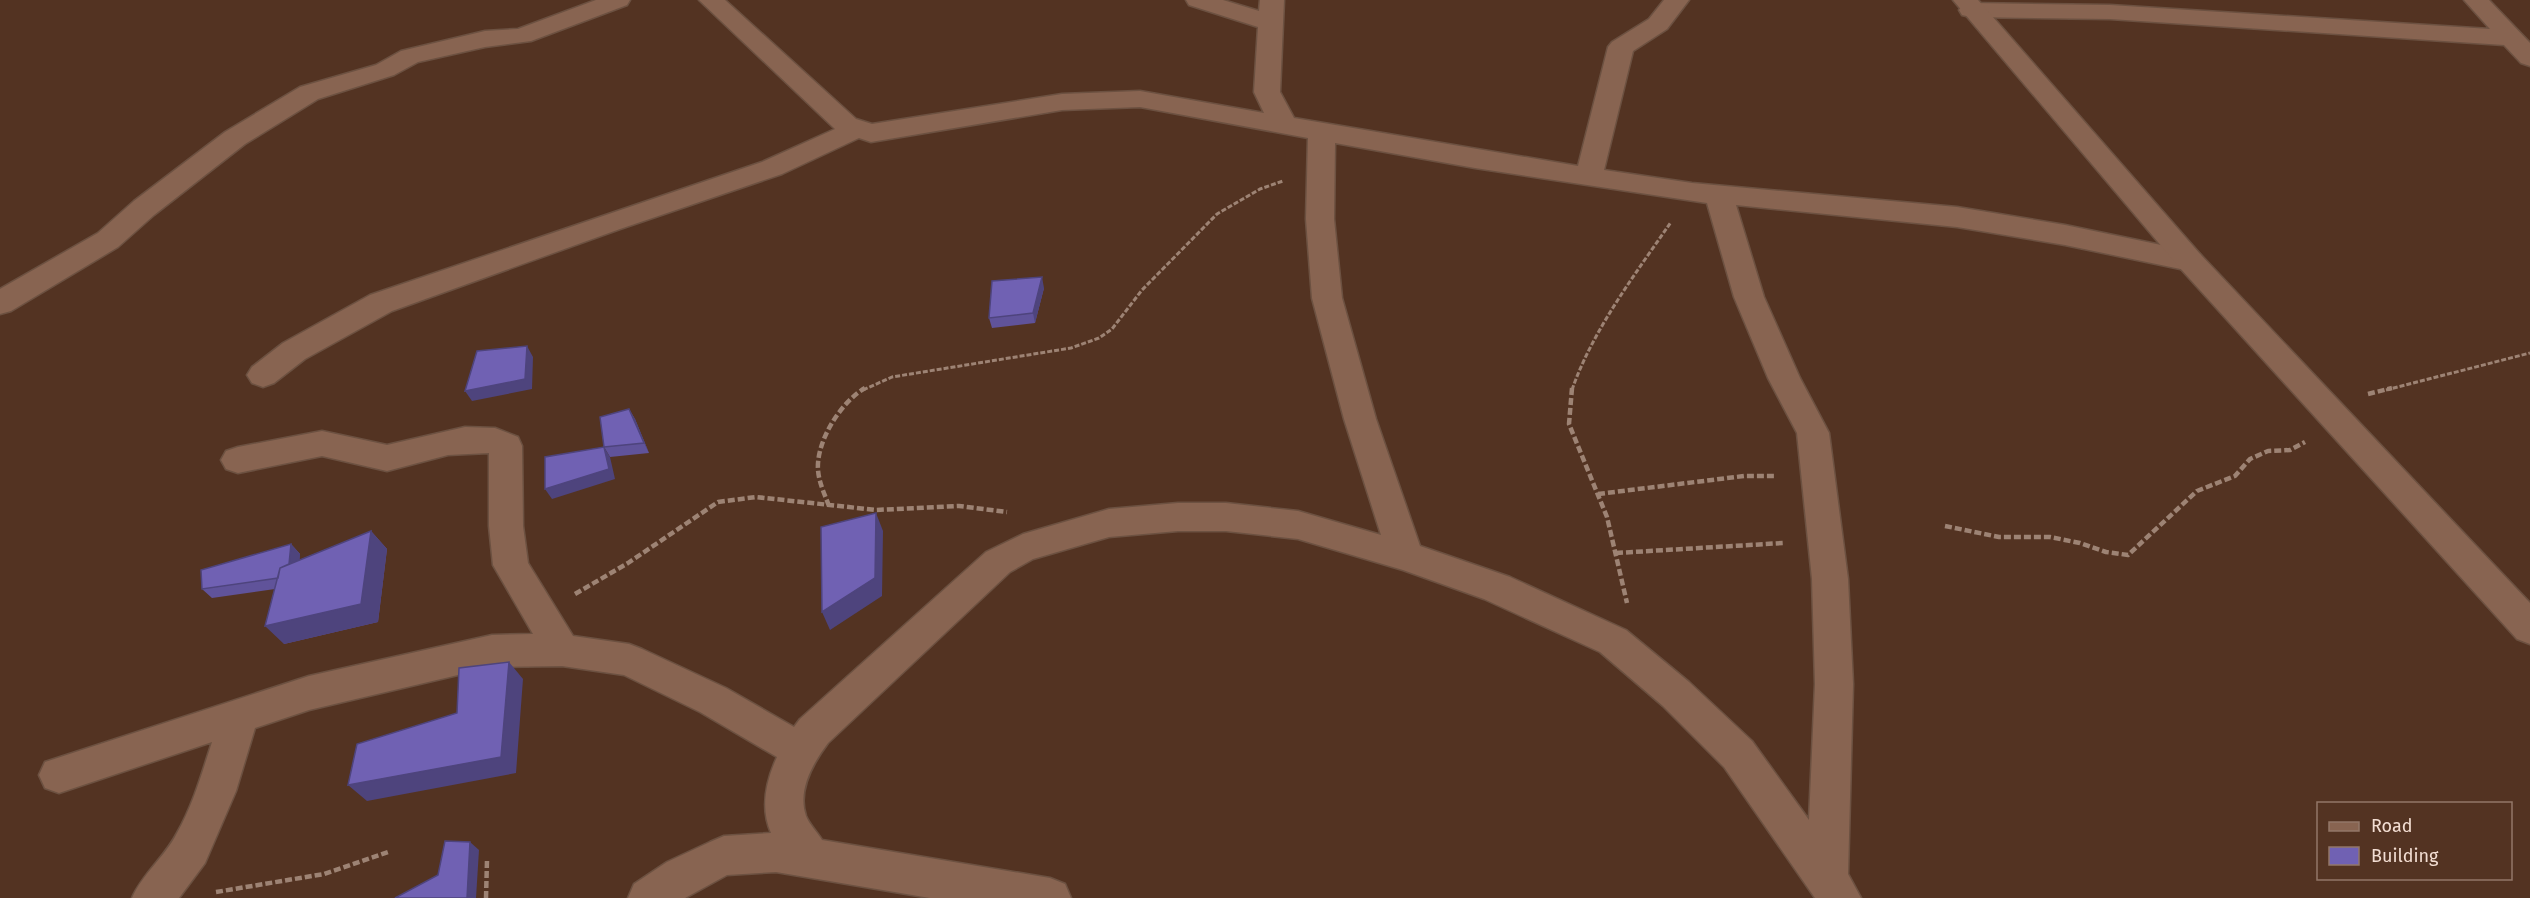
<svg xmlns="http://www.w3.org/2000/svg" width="2530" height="898" font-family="'Fira Sans',sans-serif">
<rect width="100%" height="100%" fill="#533322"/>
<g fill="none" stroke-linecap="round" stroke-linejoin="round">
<defs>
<path id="minor" d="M596,0H630L627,5L531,41L485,47L418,62L394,75L318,99L245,144L154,215L118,247L11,311L0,314V289L98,233L134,201L225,132L300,87L376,65L401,51L485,31L518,29Z
M699,0H725L856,119L872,124L1062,94L1140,91L1264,113L1254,92L1258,27L1189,5L1186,0H1223L1259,11L1260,0H1284L1280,92L1294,118L1578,166L1608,47L1612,42L1649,19L1664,0H1689L1667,29L1633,51L1604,170L1692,183L1957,207L2065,225L2190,251L2200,254L2205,261L2200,268L2190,271L2065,245L1957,227L1736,205L1764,297L1800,378L1829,433L1848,579L1853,684L1848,874L1861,898H1815L1724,767L1663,706L1600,652L1484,599L1403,570L1298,539L1226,531H1178L1109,537L1033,559L1010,572L828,743C813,763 797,790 806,816C809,824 818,833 822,840L1050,878L1065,884L1071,898H930L776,872L727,875L685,898H628L634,884L667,862L710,842L724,836L771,833C760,808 766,781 777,757L700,712L624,675L562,666L492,667L309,710L255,728L236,791L205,863L179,898H132C143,873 165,857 177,833C193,805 202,773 212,742L59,793L45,788L39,775L45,762L309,676L492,635L533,634L493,565L489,526V453L448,455L387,471L322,456L238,473L226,469L221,460L226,451L238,447L322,431L387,445L465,427L495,428L518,437L522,446L523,526L528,563L573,636L629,644L642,649L726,688L794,727L800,719L986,552L1023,534L1109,509L1178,503H1226L1298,511L1381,535L1344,419L1312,298L1306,219L1308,138L1140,107L1062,110L871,142L859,138L782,174L620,229L392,311L305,359L274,383L263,387L252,383L247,375L252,367L283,343L370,295L762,162L835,129ZM1335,143L1475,168L1707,203L1734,297L1768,378L1797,433L1812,579L1815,684L1809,820L1752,741L1689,682L1626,630L1510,577L1420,546L1376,419L1342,298L1334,219Z
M2464,0H2489L2530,43V66L2521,63L2504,45L2110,19L1971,17L1962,15L1959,10L1962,5L1971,3L2110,5L2490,29Z"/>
<path id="tertiary" d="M1953,0H1978L2200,254L2530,603V644L2517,639L2180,268Z"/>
</defs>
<use href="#minor" stroke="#6c5141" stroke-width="3"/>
<use href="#tertiary" stroke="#6c5141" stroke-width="3"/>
<path stroke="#9d8374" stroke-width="3" stroke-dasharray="5 2" stroke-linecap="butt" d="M863,390L892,377L1071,348L1099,338L1112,329L1142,290L1217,214L1260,189L1283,181
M1572,390C1592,331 1636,273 1671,222
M2386,390L2530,353"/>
<path stroke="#9d8374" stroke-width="4.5" stroke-dasharray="7 3" stroke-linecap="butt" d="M1572,388L1569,424L1607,517L1627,603
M2368,394L2392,388
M1598,494L1744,476H1776
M829,506C825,495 819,483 818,470C816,441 841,402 865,388
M1945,526L1999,537H2050L2080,543L2106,552L2128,555L2197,491L2235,476L2250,459L2268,451L2290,450L2305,442
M1616,553L1783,543
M575,594L628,563L718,502L756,497L876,510L959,506L1007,512
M216,892L324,874L388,852
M486,898L487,860"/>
<use href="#minor" fill="#886451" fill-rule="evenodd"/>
<use href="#tertiary" fill="#886451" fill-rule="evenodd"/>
</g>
<path fill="#60539a" d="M1044,288L1035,323L992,328L989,318Z
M629,409L635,419L649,453L610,457L604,447Z
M371,531L387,549L378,622L284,644L275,589L212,598L202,589L291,544L300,554L299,560Z"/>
<path fill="#4e447d" d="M1042,277L1044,288L1035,323L1033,313Z
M527,346L533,357L532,389L472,401L465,391Z
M629,409L635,419L649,453L644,443Z
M604,447L610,457L615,479L552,499L545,489Z
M876,513L883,531L882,596L830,630L822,612Z
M371,531L387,549L378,622L284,644L265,626Z
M291,544L300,554L298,586L288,576Z
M509,662L523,679L516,773L367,801L348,785L501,757Z
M470,842L479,850L476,898H467Z"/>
<path fill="#7061b3" stroke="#4e447d" stroke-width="1.5" d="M1042,277L1033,313L989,318L992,281Z
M527,346L525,379L465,391L477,351Z
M629,409L644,443L604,447L600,417Z
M604,447L609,469L545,489V457Z
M876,513L875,578L822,612L821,527Z
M371,531L361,604L265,626L280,568Z
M291,544L289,564L280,568L278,578L202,589L201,570Z
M509,662L501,757L348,785L357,744L457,713L459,668Z
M445,841L470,842L467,898H395L438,875Z"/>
<rect x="2317" y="802" width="195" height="78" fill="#533322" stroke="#937768" stroke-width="1.5"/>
<rect x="2329" y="822" width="30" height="9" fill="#886451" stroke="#937768" stroke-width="1.5"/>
<text x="2371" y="832" font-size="18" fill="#f2ddd2">Road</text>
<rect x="2329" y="847" width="30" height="18" fill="#7061b3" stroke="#937768" stroke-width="1.5"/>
<text x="2371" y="862" font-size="18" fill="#f2ddd2">Building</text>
</svg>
